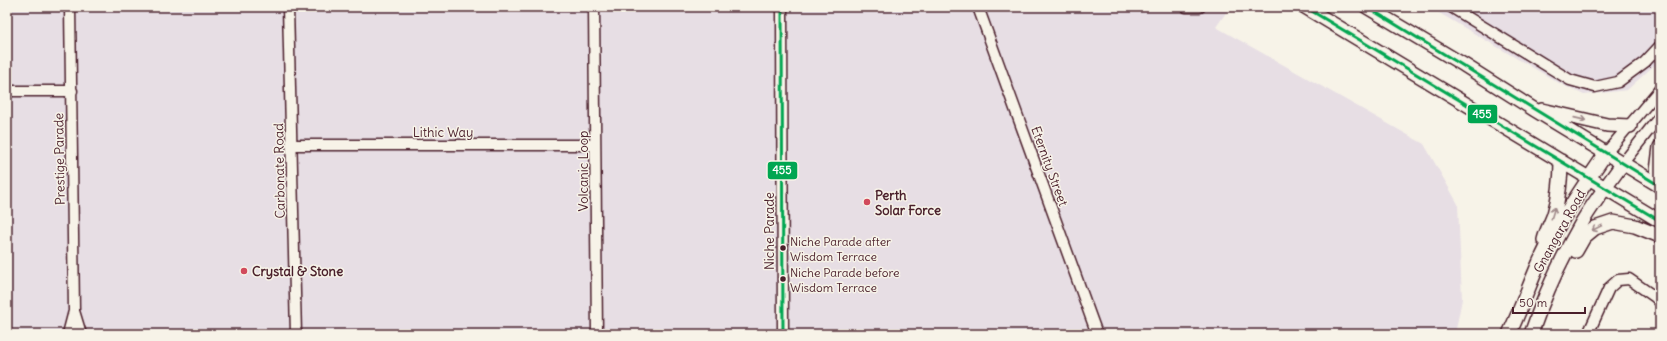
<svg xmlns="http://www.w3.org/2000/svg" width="1667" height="341" font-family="Delius,sans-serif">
<rect width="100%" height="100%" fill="#f7f3e8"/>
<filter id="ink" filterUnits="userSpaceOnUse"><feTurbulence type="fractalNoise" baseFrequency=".025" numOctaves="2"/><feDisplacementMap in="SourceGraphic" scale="8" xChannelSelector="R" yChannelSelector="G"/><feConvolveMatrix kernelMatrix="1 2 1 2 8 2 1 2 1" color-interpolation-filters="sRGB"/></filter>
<g filter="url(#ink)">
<path fill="#e7dee4" d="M7,7H1230L1216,27L1424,144L1458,204L1462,299L1455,334H7Z
M1429,7H1660V60L1627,90L1584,95L1559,83Z"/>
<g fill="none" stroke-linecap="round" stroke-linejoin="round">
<defs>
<path id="minor" d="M288,7L296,334
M594,7L597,334
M782,7L783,334
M978,7L1097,334
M1186,7H1200
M1451,7L1570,80L1595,87L1618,82L1645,62L1660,46
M7,91H72
M291,145H595
M1606,153L1660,89
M1623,163L1660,116
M74,311L81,334
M68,334L74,311L70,7
M1588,334L1609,288L1618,280L1629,279L1655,297L1660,302"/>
<path id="major" d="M1305,7L1660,221
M1367,7L1464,65L1535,110L1660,186
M1542,110L1607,125L1630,126
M1658,185L1657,171L1660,147
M1544,240C1546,231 1551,223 1554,214C1559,197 1561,179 1561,161
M1576,251L1584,237L1595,228L1613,222L1635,226L1660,236
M1509,334C1520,311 1529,286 1539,263C1557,224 1582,188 1606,153
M1531,334C1544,296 1561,259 1581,224C1593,203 1609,183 1623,163"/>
</defs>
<use href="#minor" stroke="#4a1f2b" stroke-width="13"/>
<use href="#major" stroke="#4a1f2b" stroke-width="16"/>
<use href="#minor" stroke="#f7f3e8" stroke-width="10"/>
<use href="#major" stroke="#f7f3e8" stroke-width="13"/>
<defs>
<path id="bus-1" d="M782,7L783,334
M1305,7L1660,221
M1367,7L1660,186"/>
</defs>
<use href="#bus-1" stroke="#f7f3e8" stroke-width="6"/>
<use href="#bus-1" stroke="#00a651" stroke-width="3"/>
</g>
<defs><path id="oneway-shaft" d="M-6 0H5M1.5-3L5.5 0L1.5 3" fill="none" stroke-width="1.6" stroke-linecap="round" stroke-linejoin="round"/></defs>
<g stroke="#a0898a">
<use href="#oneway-shaft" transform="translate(1580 119) rotate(13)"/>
<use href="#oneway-shaft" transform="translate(1553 213) rotate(-73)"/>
<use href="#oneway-shaft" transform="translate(1597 228) rotate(153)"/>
</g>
</g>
<g fill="#d1495b" stroke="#f7f3e8" stroke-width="1.5">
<circle cx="867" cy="202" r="4"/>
<circle cx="244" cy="271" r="4"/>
</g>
<g fill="#4a1f2b" stroke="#f7f3e8" stroke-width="1.5">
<circle cx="783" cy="248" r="3.5"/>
<circle cx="783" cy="279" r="3.5"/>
</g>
<g text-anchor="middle" stroke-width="3" stroke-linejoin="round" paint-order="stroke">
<g font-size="12" fill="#4a1f2b" stroke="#f7f3e8" text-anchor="start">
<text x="790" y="246">Niche Parade after<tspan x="790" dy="15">Wisdom Terrace</tspan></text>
<text x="790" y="277">Niche Parade before<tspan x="790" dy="15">Wisdom Terrace</tspan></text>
</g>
<g font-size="13" fill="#4a1f2b" stroke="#f7f3e8">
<text x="443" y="137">Lithic Way</text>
<text transform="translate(59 159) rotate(-91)" y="5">Prestige Parade</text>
<text transform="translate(1050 166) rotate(70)" y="5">Eternity Street</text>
<text transform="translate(279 171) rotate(-91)" y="5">Carbonate Road</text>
<text transform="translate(583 171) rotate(-90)" y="5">Volcanic Loop</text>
<text transform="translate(769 231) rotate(-90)" y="5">Niche Parade</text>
<text transform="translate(1559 231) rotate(-61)" y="5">Gnangara Road</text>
</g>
<g font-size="13" font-weight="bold" fill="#4a1f2b" stroke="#f7f3e8" text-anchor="start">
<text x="875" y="200">Perth<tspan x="875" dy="15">Solar Force</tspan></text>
<text x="252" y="276">Crystal &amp; Stone</text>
</g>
</g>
<g stroke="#f7f3e8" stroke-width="1.5">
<rect x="1467" y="104" width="31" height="20" rx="4" fill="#00a651"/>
<rect x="767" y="161" width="31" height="19" rx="4" fill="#00a651"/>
</g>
<g font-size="11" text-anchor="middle" font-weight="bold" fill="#fff">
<text x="1482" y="118">455</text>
<text x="782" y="174">455</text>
</g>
<rect width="1667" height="341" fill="none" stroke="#f7f3e8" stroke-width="24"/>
<rect x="12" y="12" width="1643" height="317" fill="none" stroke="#4a1f2b" stroke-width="1.5" filter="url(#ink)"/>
<path d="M1513 307v6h72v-6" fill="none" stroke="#4a1f2b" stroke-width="2"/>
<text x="1519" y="307" font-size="12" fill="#4a1f2b" stroke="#f7f3e8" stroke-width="3" paint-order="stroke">50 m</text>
</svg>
